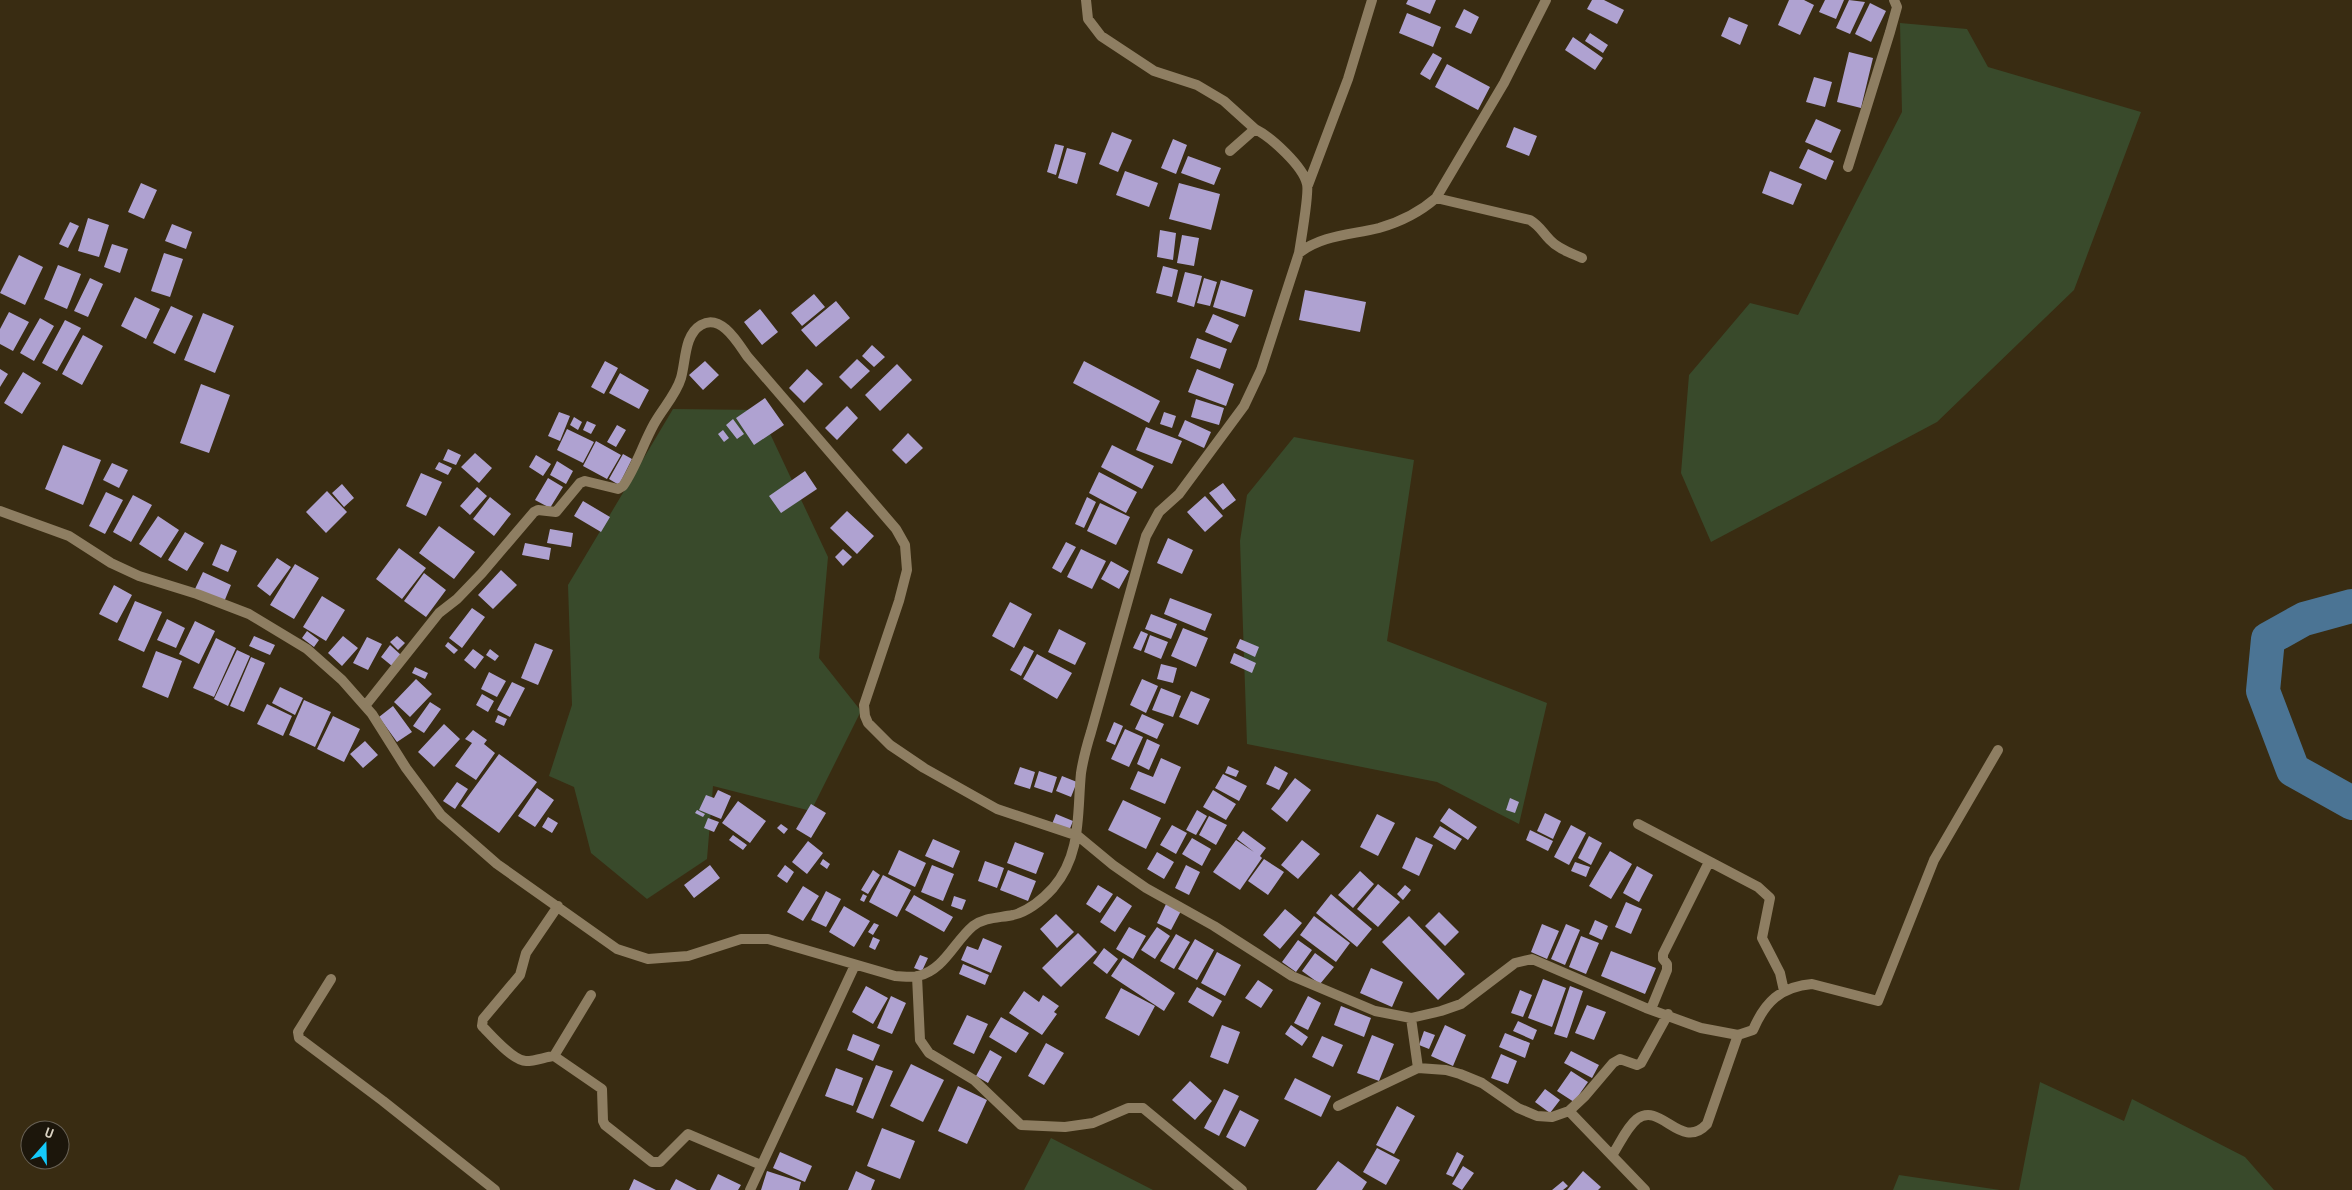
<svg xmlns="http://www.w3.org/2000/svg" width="2352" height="1190" font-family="'Archivo Narrow',sans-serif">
<rect width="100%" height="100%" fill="#392c12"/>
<path fill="#394a2b" d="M1900,23L1967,29L1988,67L2141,112L2074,290L1937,422L1711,542L1681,473L1689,375L1750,303L1798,315L1902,112Z
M673,409L759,410L828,557L819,658L861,711L811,811L713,786L707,859L647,899L591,853L574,787L549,776L572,705L568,585Z
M1294,437L1414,460L1387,641L1547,703L1519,824L1437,782L1247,744L1240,541L1247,495Z
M2040,1082L2124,1121L2132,1099L2245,1157L2274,1190H2019Z
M1051,1138L1153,1190H1024Z
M1899,1175L2000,1190H1893Z"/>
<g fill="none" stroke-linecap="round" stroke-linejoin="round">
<path stroke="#4b7494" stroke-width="34" d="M2352,606L2304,619L2268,639L2263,691L2293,770L2352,803"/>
</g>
<path fill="#afa2d1" d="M1408,0H1436L1430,14L1406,4Z
M1592,0H1604L1624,10L1617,24L1587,9Z
M1789,0H1804L1814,5L1800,35L1778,25Z
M1825,0H1844L1836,19L1819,12Z
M1849,0L1865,2L1850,34L1836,28Z
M1870,3L1886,11L1871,42L1855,34Z
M1464,9L1479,17L1471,34L1455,27Z
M1407,13L1441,27L1433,47L1399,33Z
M1729,17L1748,25L1740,45L1721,36Z
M1590,33L1608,45L1603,53L1585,41Z
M1573,37L1603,58L1595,70L1565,50Z
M1849,52L1873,58L1861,108L1837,102Z
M1433,53L1442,58L1430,80L1420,74Z
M1447,64L1490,87L1478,110L1435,87Z
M1814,77L1832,82L1825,107L1806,102Z
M1816,119L1841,130L1831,153L1805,142Z
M1514,127L1537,136L1529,156L1506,147Z
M1112,132L1132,140L1118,172L1099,164Z
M1173,139L1187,145L1176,174L1161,168Z
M1055,144L1064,146L1056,175L1047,172Z
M1067,148L1086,153L1077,184L1058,178Z
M1808,149L1834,161L1826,180L1799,168Z
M1188,156L1221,168L1214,185L1181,173Z
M1125,171L1158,183L1149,207L1116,195Z
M1770,171L1802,184L1793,205L1762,193Z
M141,183L157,190L144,219L128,212Z
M1179,183L1220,194L1211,230L1169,219Z
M88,218L109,225L99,257L78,251Z
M70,222L79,226L68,248L59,244Z
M172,224L192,232L186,249L165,241Z
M1160,230L1176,233L1173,260L1157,257Z
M1182,235L1199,238L1194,266L1177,263Z
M112,244L128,249L120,273L104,267Z
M164,253L183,259L170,297L151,291Z
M19,255L43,267L25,305L0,293Z
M58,265L81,274L67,309L44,299Z
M1163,266L1178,270L1172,297L1156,293Z
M1185,272L1202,276L1194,307L1177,302Z
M90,278L103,284L88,317L74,311Z
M1204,278L1217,282L1210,306L1197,303Z
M1221,280L1253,290L1245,317L1213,307Z
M1305,290L1366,302L1360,332L1299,320Z
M814,294L825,307L802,326L791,313Z
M135,297L160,309L146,339L121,326Z
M836,301L850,318L816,347L801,330Z
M171,306L193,316L175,354L153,343Z
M760,309L778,332L762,345L744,322Z
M9,312L29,322L13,351L0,344V329Z
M203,313L234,326L215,373L184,360Z
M1213,314L1239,325L1231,343L1205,332Z
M40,318L54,326L34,361L20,353Z
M65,320L81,328L57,371L42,363Z
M83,335L103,346L82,385L62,374Z
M1197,338L1227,349L1220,369L1190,358Z
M872,345L885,357L874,367L862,356Z
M857,359L870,371L851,389L839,377Z
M605,361L618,368L604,394L591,387Z
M705,361L719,375L703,390L689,375Z
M1084,361L1160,401L1149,423L1073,383Z
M897,364L912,380L880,411L865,395Z
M0,369L8,374L0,387Z
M807,369L823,384L804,403L789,388Z
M1197,369L1234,384L1226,406L1188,392Z
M23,372L41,383L22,414L4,403Z
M620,373L649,390L639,409L609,393Z
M201,384L230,395L209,453L180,443Z
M765,398L784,425L754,445L736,418Z
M1196,399L1224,408L1219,425L1191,417Z
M847,406L858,418L837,440L825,428Z
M559,412L570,416L560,441L548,436Z
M1164,412L1176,416L1172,428L1160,424Z
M574,417L582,422L578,430L570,425Z
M733,419L744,434L737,439L726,425Z
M1185,420L1211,432L1204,448L1178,436Z
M587,421L596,425L591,434L583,430Z
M617,425L626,430L616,447L607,442Z
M1146,427L1182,441L1172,464L1136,450Z
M567,429L594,442L583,463L557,450Z
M723,430L729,438L724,442L718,434Z
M908,433L923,448L906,464L892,450Z
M596,441L621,455L607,479L583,466Z
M63,445L101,460L83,505L45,489Z
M1112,445L1154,466L1142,489L1101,467Z
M448,449L461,455L456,465L443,460Z
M475,453L492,468L479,483L461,467Z
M623,454L632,459L619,485L609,479Z
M536,455L551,464L543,476L529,467Z
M557,461L573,471L566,484L550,475Z
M439,462L452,468L448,475L435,469Z
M112,463L128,470L119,488L103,480Z
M805,471L817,489L781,513L769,496Z
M1099,472L1137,492L1126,513L1089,493Z
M421,473L442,482L426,516L406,506Z
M548,478L563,487L550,508L535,500Z
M1223,483L1236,500L1223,510L1209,493Z
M342,484L354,498L344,507L332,493Z
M477,487L487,496L470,515L460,506Z
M327,491L347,512L326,533L306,512Z
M106,492L123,500L105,534L89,526Z
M133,495L152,505L131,542L113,532Z
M1205,496L1223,516L1205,532L1187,512Z
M490,497L511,514L494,536L473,519Z
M1087,497L1096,502L1084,528L1075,524Z
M583,501L610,517L601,532L574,516Z
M1100,503L1130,517L1116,545L1087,531Z
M847,511L874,536L857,554L830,528Z
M158,516L179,530L161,558L139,544Z
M439,526L475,552L454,579L419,553Z
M550,529L573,533L571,547L547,543Z
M185,532L204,543L187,571L168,560Z
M1168,538L1193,550L1182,574L1157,563Z
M1066,542L1076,547L1061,573L1052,568Z
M525,543L551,548L549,560L522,555Z
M221,544L237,551L228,572L212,565Z
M399,548L426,568L402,599L376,579Z
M843,549L852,557L843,566L835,557Z
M1081,549L1106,561L1092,589L1067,577Z
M277,558L291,567L270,596L257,586Z
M1111,561L1129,571L1119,589L1101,579Z
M295,564L319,578L294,619L270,605Z
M501,570L517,585L493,609L478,595Z
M203,572L231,585L224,602L195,589Z
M424,573L446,590L426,617L404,601Z
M114,585L132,595L117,623L99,614Z
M322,596L345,610L326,641L303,627Z
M1170,598L1212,614L1205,631L1164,614Z
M135,601L162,612L144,652L118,640Z
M1010,602L1032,614L1014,648L992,636Z
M472,608L485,617L462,648L449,638Z
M1151,614L1177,624L1171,639L1145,629Z
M167,619L185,628L176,648L157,640Z
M195,621L215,631L199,664L179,654Z
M1183,628L1208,638L1196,667L1171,656Z
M1059,629L1086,643L1075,665L1048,652Z
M307,631L319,640L314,647L302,638Z
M1141,631L1148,634L1141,651L1133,648Z
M1150,635L1168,642L1161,659L1144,652Z
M254,636L275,645L270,655L249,646Z
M343,636L358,648L342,666L328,653Z
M397,636L405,643L398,650L390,642Z
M367,637L382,644L368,670L353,663Z
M216,638L236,648L214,697L193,688Z
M1240,639L1259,647L1255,657L1236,648Z
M448,642L458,650L454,654L445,646Z
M535,643L553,650L538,685L521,678Z
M390,645L401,655L392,666L381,657Z
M1024,646L1034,651L1021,676L1010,670Z
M473,649L484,657L475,669L464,660Z
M490,649L499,656L495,661L486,655Z
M237,650L250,656L228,706L214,699Z
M156,651L182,661L168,698L142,687Z
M1234,653L1256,663L1252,673L1230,663Z
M1037,654L1072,673L1057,699L1023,679Z
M251,657L265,663L244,712L230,706Z
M1161,664L1177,668L1173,683L1157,679Z
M415,667L428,673L425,679L412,673Z
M489,672L506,681L497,697L481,689Z
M416,679L432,694L410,717L394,702Z
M1142,679L1158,686L1146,713L1130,705Z
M512,682L525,688L510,717L497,710Z
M280,687L303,698L295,715L272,703Z
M1161,688L1181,696L1173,717L1152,710Z
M1191,691L1210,699L1198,725L1179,717Z
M482,694L494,701L488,712L476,705Z
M304,700L331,712L315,747L289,735Z
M430,702L441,709L424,733L413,726Z
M267,704L292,716L283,736L257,724Z
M393,706L412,732L397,742L379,717Z
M1142,714L1164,724L1157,739L1135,729Z
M498,715L507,719L504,726L495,722Z
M333,716L360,729L344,762L317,749Z
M1114,722L1123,726L1115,745L1106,741Z
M444,724L460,739L434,767L418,752Z
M1125,729L1143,737L1129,767L1111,759Z
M473,730L487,740L484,744L495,753L476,780L455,766L472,743L465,739Z
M1147,739L1160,745L1149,770L1137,764Z
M365,741L378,755L363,768L350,754Z
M499,754L537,782L499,833L461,806Z
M1161,758L1181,767L1165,804L1130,789L1138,771L1153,777Z
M1228,766L1239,771L1236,777L1225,773Z
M1275,766L1288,773L1279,790L1266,784Z
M1020,767L1035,772L1030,789L1014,784Z
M1039,771L1057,777L1052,793L1034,787Z
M1223,774L1247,786L1239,801L1215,788Z
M1062,776L1077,782L1071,797L1056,791Z
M1295,778L1311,790L1287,822L1271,809Z
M457,782L468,789L455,809L443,801Z
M537,788L554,800L535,827L518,816Z
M718,790L731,796L721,819L699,810L706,795L714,798Z
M1213,790L1236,804L1226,820L1203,807Z
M1510,798L1519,802L1515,813L1506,810Z
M1123,800L1161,818L1146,849L1108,830Z
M738,801L766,821L750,843L722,823Z
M811,804L826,813L811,838L796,829Z
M1449,808L1477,827L1468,840L1440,821Z
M697,810L705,814L703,817L695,813Z
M1197,810L1207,816L1196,835L1186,830Z
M1545,813L1561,821L1553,839L1537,831Z
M1056,814L1073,821L1069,831L1052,824Z
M1377,814L1395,823L1378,856L1360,847Z
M1209,816L1227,825L1216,845L1199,835Z
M548,817L558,823L552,833L542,827Z
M708,818L719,822L714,832L704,828Z
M781,824L788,829L784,834L777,828Z
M1172,825L1187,833L1176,854L1160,845Z
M1571,825L1586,833L1569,865L1554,857Z
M1440,826L1462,839L1455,850L1433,837Z
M1530,830L1553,841L1548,851L1526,840Z
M1243,831L1266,848L1260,856L1262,858L1240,890L1213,872L1236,840L1254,852L1237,839Z
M733,835L747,845L743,850L729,840Z
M1589,836L1602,843L1591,865L1578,858Z
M1416,837L1433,845L1419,876L1402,868Z
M1192,838L1211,849L1202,866L1182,854Z
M933,839L960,851L953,868L925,856Z
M1302,840L1320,854L1298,879L1281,865Z
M808,841L823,853L807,874L792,862Z
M1015,842L1044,853L1036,874L1007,863Z
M899,850L926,863L915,887L888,874Z
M1610,851L1632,864L1611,899L1589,886Z
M1157,852L1174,862L1164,879L1147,869Z
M823,859L830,864L827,869L820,864Z
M1264,859L1284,872L1268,895L1248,881Z
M985,861L1004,868L997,888L978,881Z
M1575,862L1590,867L1586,877L1571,871Z
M710,865L720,878L694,898L684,885Z
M785,865L794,872L787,883L777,876Z
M932,865L954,874L943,901L921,892Z
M1186,865L1200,872L1189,895L1175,888Z
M1637,866L1653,875L1639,902L1623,893Z
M873,870L880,875L868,894L861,890Z
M1008,870L1036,881L1028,901L1000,890Z
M1360,871L1374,884L1353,908L1338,895Z
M883,875L911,890L897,917L869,902Z
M1378,884L1400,902L1378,927L1357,909Z
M1098,885L1113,894L1100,913L1086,904Z
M1405,885L1411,890L1403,900L1397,894Z
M803,886L819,896L803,921L787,912Z
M826,891L841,899L826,927L811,920Z
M863,894L867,896L864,902L860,900Z
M1331,894L1372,929L1357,947L1316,913Z
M914,895L953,917L944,932L905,910Z
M954,896L966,900L962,910L951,906Z
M1117,896L1132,906L1115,932L1100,922Z
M1626,902L1642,909L1631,934L1615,927Z
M1166,904L1181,911L1171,930L1157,923Z
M844,906L870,921L854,947L829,932Z
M1285,909L1302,923L1280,949L1263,935Z
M1439,912L1459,932L1445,946L1425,926Z
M1056,914L1074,932L1057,948L1040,929Z
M1314,916L1350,943L1336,962L1300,935Z
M1409,916L1465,974L1438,1000L1382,942Z
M1595,920L1608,926L1602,940L1589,934Z
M874,923L879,925L873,935L868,932Z
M1542,924L1559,931L1547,959L1531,952Z
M1566,924L1580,930L1565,965L1551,959Z
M1129,927L1146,936L1133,959L1116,949Z
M1157,927L1170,936L1155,959L1141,950Z
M1078,933L1097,952L1061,987L1042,968Z
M1176,934L1190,942L1174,969L1160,961Z
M1581,936L1599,943L1586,974L1569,967Z
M873,937L880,940L875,950L869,947Z
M983,938L1002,946L991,973L961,960L967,946L978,950Z
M1195,939L1214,950L1197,980L1178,969Z
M1298,940L1312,950L1296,972L1282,962Z
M1104,948L1118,959L1107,974L1093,963Z
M1611,951L1656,968L1645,994L1601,976Z
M1217,952L1241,965L1225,996L1201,983Z
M1315,953L1334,967L1320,984L1302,971Z
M920,955L928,958L922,971L914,968Z
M1123,958L1175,993L1164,1011L1111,976Z
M963,964L989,975L985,985L959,974Z
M1371,968L1403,982L1392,1007L1360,993Z
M1543,979L1566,988L1552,1027L1528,1018Z
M1258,980L1273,990L1261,1008L1245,998Z
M866,986L888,998L873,1024L852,1012Z
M1570,986L1583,991L1567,1038L1554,1034Z
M1197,987L1222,1001L1213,1017L1188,1002Z
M1121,988L1155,1006L1139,1036L1105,1018Z
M1520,990L1532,995L1523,1017L1511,1013Z
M1024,991L1039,1002L1043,995L1059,1006L1054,1012L1057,1014L1042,1035L1009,1013Z
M891,996L906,1003L892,1034L877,1028Z
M1308,996L1321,1003L1308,1030L1294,1023Z
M1587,1005L1606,1012L1594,1040L1575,1033Z
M1341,1006L1371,1018L1364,1037L1334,1025Z
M967,1015L988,1024L974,1054L953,1044Z
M1001,1017L1029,1033L1016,1053L989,1037Z
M1518,1021L1537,1030L1533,1040L1513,1031Z
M1222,1025L1240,1032L1228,1064L1210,1057Z
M1291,1025L1308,1037L1302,1046L1285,1034Z
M1445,1025L1466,1035L1453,1066L1431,1056Z
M1424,1031L1435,1035L1429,1049L1419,1045Z
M1505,1033L1530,1043L1525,1058L1499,1047Z
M853,1034L880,1045L873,1061L847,1050Z
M1372,1035L1394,1044L1379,1081L1357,1073Z
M1322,1036L1343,1045L1333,1067L1312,1057Z
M1046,1043L1064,1053L1044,1085L1028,1076Z
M990,1050L1002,1057L988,1083L976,1076Z
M1571,1051L1599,1065L1592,1078L1564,1063Z
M1501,1054L1517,1061L1508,1084L1491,1078Z
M911,1064L944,1080L923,1122L890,1106Z
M876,1065L893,1071L873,1119L856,1112Z
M836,1068L863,1078L853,1106L825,1096Z
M1571,1071L1588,1082L1574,1102L1557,1091Z
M1295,1078L1331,1096L1321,1117L1284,1099Z
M1190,1081L1212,1101L1195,1120L1172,1100Z
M958,1086L987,1100L967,1144L938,1131Z
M1224,1089L1239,1096L1219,1136L1204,1128Z
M1545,1089L1560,1100L1550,1113L1535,1102Z
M1397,1106L1415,1116L1394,1154L1376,1145Z
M1240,1110L1259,1120L1245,1147L1226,1137Z
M882,1128L915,1141L900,1179L867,1166Z
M1377,1148L1400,1160L1386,1185L1363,1172Z
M780,1152L812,1166L805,1182L773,1168Z
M1457,1152L1464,1156L1453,1177L1446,1174Z
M1338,1161L1367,1182L1362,1190H1316Z
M1463,1166L1474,1173L1462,1190L1452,1184Z
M767,1171L801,1182L799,1190H761Z
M856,1171L875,1180L871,1190H848Z
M1583,1171L1601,1187L1598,1190H1567Z
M718,1174L741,1185L738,1190H710Z
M634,1179L656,1190H629Z
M676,1179L697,1190H670Z
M1563,1181L1568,1186L1563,1190H1552Z"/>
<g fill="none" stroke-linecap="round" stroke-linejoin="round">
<path stroke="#8e7e62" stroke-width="10" d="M1086,0L1088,19L1101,36L1154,71L1197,85L1224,101L1255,129
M1230,151L1255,129C1271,137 1303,166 1307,184C1309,192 1301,241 1299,253
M1848,167L1890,32L1897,7L1894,0
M1308,185L1348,79L1372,0
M1436,198L1530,220C1540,226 1542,232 1550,240C1558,249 1571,253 1582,258
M0,511L69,536L111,563L139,576L197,594L249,614L307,649L342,680L372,714L406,768L441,815L497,864L617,949L648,959L688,956L741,939H768L895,976C902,976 911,978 918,976C944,970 954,942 973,926C985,917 999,918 1013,915C1029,911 1042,900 1053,888C1082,854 1077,814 1081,773C1083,760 1087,745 1091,732C1109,667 1128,602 1146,536L1159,512L1179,494L1244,406L1261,370L1299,253C1322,235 1351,235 1379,228C1400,222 1420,212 1436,198L1504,83L1546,0
M365,706L439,613L457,599L482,573L534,512L538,510L556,512L580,483L585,481L618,489L623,486C636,467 643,444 654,424C662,409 676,395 681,378C686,361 684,335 701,325C721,313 738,343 747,356L896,529L905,545L907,570L899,601L864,705L865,716L868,723L890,745L924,768L997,809L1078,836L1113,865L1146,888L1214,926L1292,976L1375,1011L1411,1018L1441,1011L1461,1004L1515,963L1532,959L1646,1008L1701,1028L1738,1035L1753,1030C1765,1002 1780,987 1812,984L1878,1001L1934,860L1998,750
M1638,824L1758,887L1770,898L1762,938L1780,973L1784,991
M558,906L526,953L520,975L483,1019L482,1026C491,1035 513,1061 526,1061C536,1061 545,1057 554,1056L602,1089L603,1121L605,1125L652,1162H660L688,1134L761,1165
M917,976L920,1040L929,1053L974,1080L1021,1125L1065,1127L1093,1123L1128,1108H1143L1242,1190
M331,979L298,1032L299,1038L383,1101L495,1190
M1651,1009L1667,970V964L1663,959V954L1709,862
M1411,1018L1418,1068
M554,1056L591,995
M1338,1106L1418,1068L1446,1070L1460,1074L1482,1083L1518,1108L1537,1116L1552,1117L1569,1111L1585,1096L1613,1063L1620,1059L1637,1065L1641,1063L1668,1014
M1569,1111L1645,1190
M1613,1154C1620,1143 1627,1127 1637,1119C1661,1101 1681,1152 1707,1124L1738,1035
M750,1190L855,965"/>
</g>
<g transform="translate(45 1145) rotate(20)"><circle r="24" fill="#1c160b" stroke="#686155"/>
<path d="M0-4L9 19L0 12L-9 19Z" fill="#15cafb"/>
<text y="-8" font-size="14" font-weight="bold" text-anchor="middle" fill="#dad2c3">U</text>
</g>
</svg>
